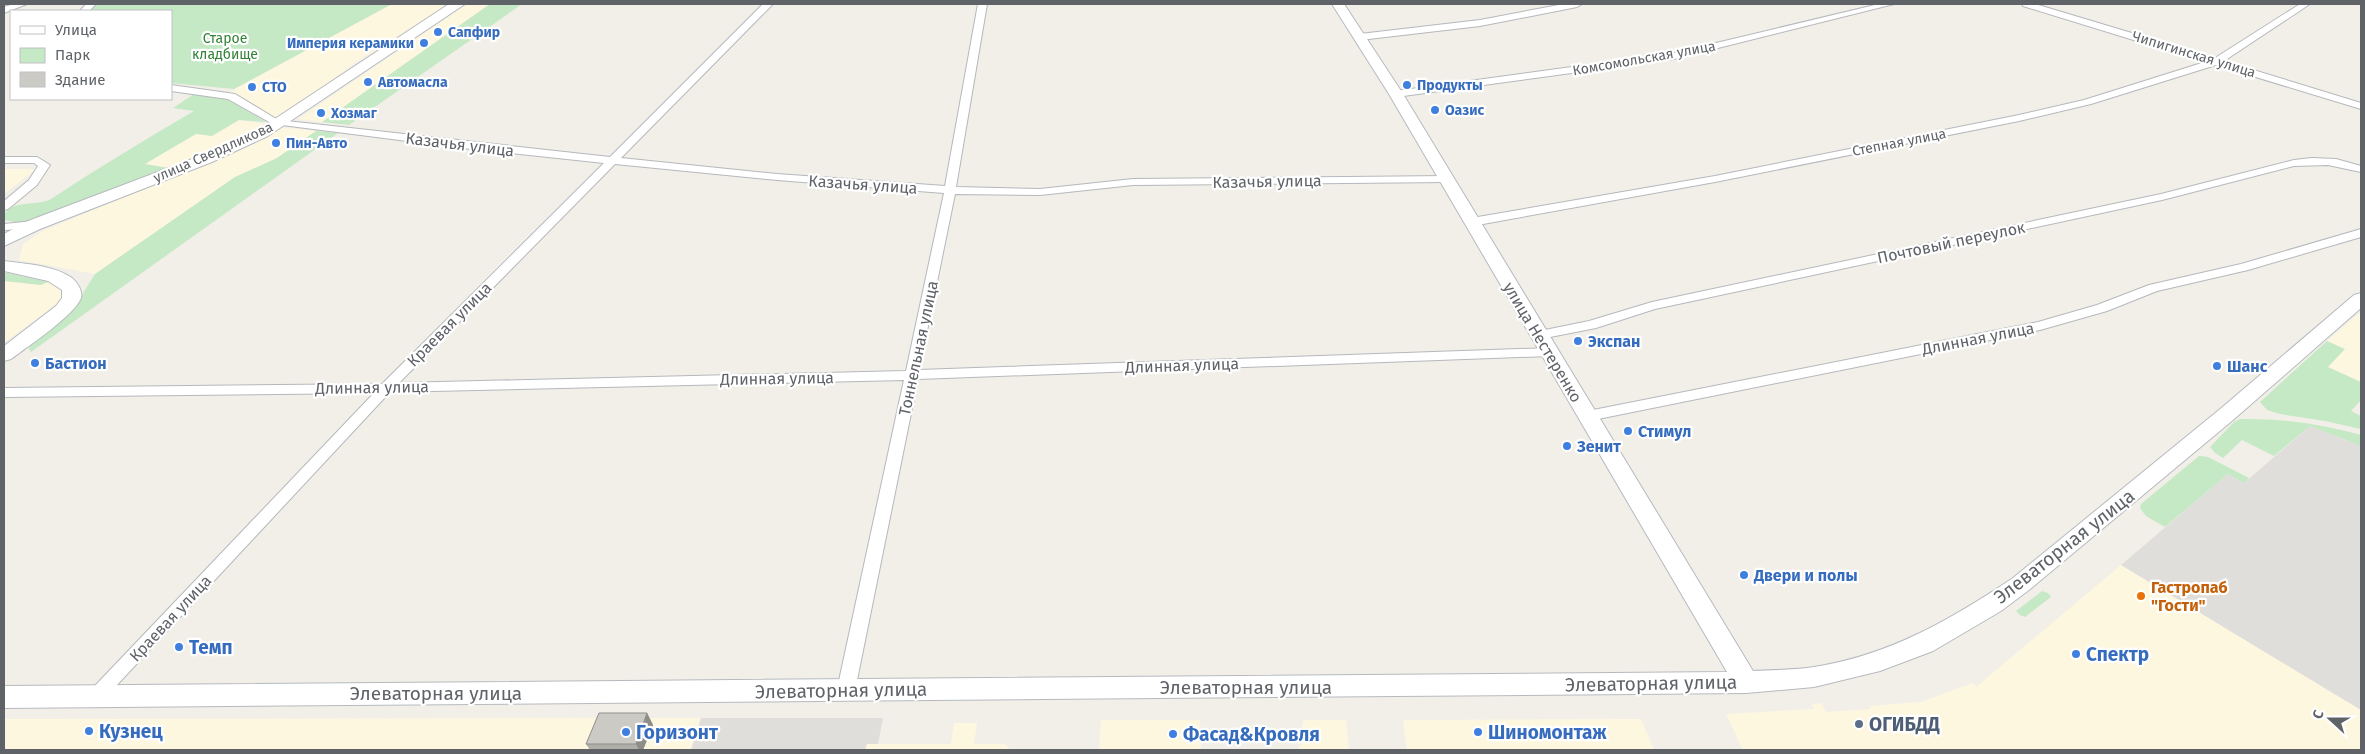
<svg xmlns="http://www.w3.org/2000/svg" width="2365" height="754" font-family="'Fira Sans',sans-serif">
<rect width="100%" height="100%" fill="#f1efe8"/>
<path fill="#fef7e0" d="M392,4H450L356,62L276,121L226,94Z
M467,4H490L322,122L298,119Z
M239,120L272,125L174,169L144,164L196,133L212,136Z
M279,127L316,131L277,158L235,177L95,274L19,260L23,244L45,230L252,145Z
M4,169H36L4,194Z
M4,270L62,284L66,297L4,343Z
M2361,312V382L2327,367V341Z
M2121,565L2361,710V750H1743L1726,714L1814,709L1812,704L1821,703L1826,712L1871,709L1869,706L1921,702L1973,683L1976,687Z
M701,718L691,750H4V719Z
M1641,719L1654,750H1407L1403,720Z
M1101,720H1200L1201,750H1099Z
M1303,720H1346L1349,750H1297L1301,745Z
M954,723H977L974,744H1005L1010,750H865L867,744H951Z"/>
<path fill="#e0deda" d="M2310,426L2361,446V710L2121,565L2228,474L2244,483Z
M701,718H883L878,744H867L865,750H691Z"/>
<path fill="#c5e8c5" d="M97,4H392L234,89L171,83V11H90Z
M490,4H522L349,125L322,122Z
M194,94L226,98L266,122L239,120L212,136L196,134L145,164L174,169L34,221L19,223L4,220C4,198 39,207 51,199C98,168 146,139 194,111L173,108Z
M316,131L338,133L31,352L29,349L30,345L77,303L95,274L235,177L277,158Z
M4,273H8L48,282L41,285L4,281Z
M2327,341L2345,349L2328,367L2361,382V400L2351,411L2361,416V429L2325,421L2280,414L2267,410L2260,402Z
M2240,419C2282,418 2321,424 2361,435V446L2310,426L2274,456L2242,440L2223,458L2215,453L2210,447L2234,422Z
M2199,456L2208,457L2249,478L2244,483L2228,474L2165,527L2146,516L2140,508L2141,504Z
M2042,591L2048,593L2051,597L2025,617L2020,615L2016,611Z"/>
<g fill="none" stroke-linecap="round" stroke-linejoin="round">
<defs>
<path id="street" d="M14,4H27L4,13V7Z
M86,4H96L89,11H80Z
M763,4H773L621,158L777,174L945,186L978,4H987L956,187L1040,189L1133,179L1447,176L1453,179L1447,182L1133,185L1040,195L955,194L919,370L1550,348L1557,352L1550,356L918,379L855,690L852,695L846,697L840,695L837,690L904,380L390,392L102,701L96,703L90,701L87,696L90,691L374,393L4,397V388L382,384L604,163L462,148L282,125L278,127L228,99L171,91V85L235,94L278,120L610,157ZM615,164L777,180L944,193L906,371L399,383Z
M1564,4H1582L1577,7L1480,26L1360,40L1355,37L1360,34L1480,20Z
M1879,4H1894L1674,59L1396,97L1391,94L1396,91L1674,53Z
M2022,4H2035L2215,58L2300,4H2310L2224,61L2361,103V109L2216,65L2091,104L2019,121L1715,182L1472,226L1466,222L1472,218L1715,176L2019,115L2084,100L2205,62L2023,6Z
M4,157H37L50,165L37,185L8,209L4,210V201L29,180L38,166L34,163H4Z
M2312,158L2336,159L2361,166V172L2328,165L2294,166L2162,200L1655,309L1596,328L1540,339L1533,335L1535,332L1589,321L1652,302L2161,194L2294,160Z
M34,221L38,222L40,225L38,228L4,230V224Z
M2361,229V237L2248,270L2157,291L2107,311L2040,330L1588,421L1581,416L1588,411L2038,322L2097,305L2149,285L2241,264Z"/>
<path id="secondary" d="M449,4H465L268,136L212,162L40,229L4,246V234L28,221L200,156L258,130Z
M1332,4H1344L1403,94L1753,671C1773,670 1794,670 1814,667C1890,655 1950,620 2013,578L2219,410L2354,295L2361,293V308L2233,420L2029,590L2001,611L1933,651L1880,671L1814,687L1746,693L4,708V686L1727,672L1389,94Z
M4,261C25,264 54,265 72,278C77,282 83,291 81,298C75,315 27,347 11,359L4,361V346L56,306L62,298V290L48,281L4,271Z"/>
</defs>
<use href="#street" stroke="#b5b8bc" stroke-width="2"/>
<use href="#secondary" stroke="#b6babf" stroke-width="2"/>
<use href="#street" fill="#fff" fill-rule="evenodd"/>
<use href="#secondary" fill="#fff" fill-rule="evenodd"/>
</g>
<path fill="#afaea9" d="M647,713L653,725L643,750H590L586,744Z"/>
<path fill="#8f8d8a" d="M647,713L653,725L643,750H639L636,744Z"/>
<path fill="#cccac5" stroke="#8f8d8a" d="M599,713H647L636,744H586Z"/>
<g fill="#3f7fe0" stroke="#fff" stroke-width="2">
<circle cx="438" cy="32" r="5"/>
<circle cx="424" cy="43" r="5"/>
<circle cx="368" cy="82" r="5"/>
<circle cx="1407" cy="85" r="5"/>
<circle cx="252" cy="87" r="5"/>
<circle cx="1435" cy="110" r="5"/>
<circle cx="321" cy="113" r="5"/>
<circle cx="276" cy="143" r="5"/>
<circle cx="1578" cy="341" r="5"/>
<circle cx="35" cy="363" r="5"/>
<circle cx="2217" cy="366" r="5"/>
<circle cx="1628" cy="431" r="5"/>
<circle cx="1567" cy="446" r="5"/>
<circle cx="1744" cy="575" r="5"/>
<circle cx="179" cy="647" r="5"/>
<circle cx="2076" cy="654" r="5"/>
<circle cx="89" cy="731" r="5"/>
<circle cx="626" cy="732" r="5"/>
<circle cx="1478" cy="732" r="5"/>
<circle cx="1173" cy="734" r="5"/>
</g>
<circle fill="#e8710a" stroke="#fff" stroke-width="2" cx="2141" cy="596" r="5"/>
<circle fill="#5c6f8a" stroke="#fff" stroke-width="2" cx="1859" cy="724" r="5"/>
<g text-anchor="middle" stroke-width="4.5" stroke-linejoin="round" paint-order="stroke">
<g font-size="14" font-weight="bold" fill="#366cbe" stroke="#fff" text-anchor="start">
<text x="448" y="37">Сапфир</text>
<text x="414" y="48" text-anchor="end">Империя керамики</text>
<text x="378" y="87">Автомасла</text>
<text x="1417" y="90">Продукты</text>
<text x="262" y="92">СТО</text>
<text x="1445" y="115">Оазис</text>
<text x="331" y="118">Хозмаг</text>
<text x="286" y="148">Пин-Авто</text>
</g>
<g font-size="14" fill="#348238" stroke="#fff">
<text x="225" y="43">Старое<tspan x="225" dy="16">кладбище</tspan></text>
</g>
<g font-size="14" fill="#5f6368" stroke="#fff">
<text transform="translate(2194 54) rotate(17)" y="5">Чипигинская улица</text>
<text transform="translate(1644 58) rotate(-10)" y="5">Комсомольская улица</text>
<text transform="translate(1899 142) rotate(-11)" y="5">Степная улица</text>
<text transform="translate(213 152) rotate(-24)" y="5">улица Свердликова</text>
</g>
<g font-size="16" fill="#5f6368" stroke="#fff">
<text transform="translate(460 144) rotate(7)" y="6">Казачья улица</text>
<text transform="translate(1267 181) rotate(-1)" y="6">Казачья улица</text>
<text transform="translate(863 184) rotate(4)" y="6">Казачья улица</text>
<text transform="translate(1951 242) rotate(-12)" y="6">Почтовый переулок</text>
<text transform="translate(449 324) rotate(-45)" y="6">Краевая улица</text>
<text transform="translate(1978 338) rotate(-11)" y="6">Длинная улица</text>
<text transform="translate(1543 342) rotate(59)" y="6">улица Нестеренко</text>
<text transform="translate(918 348) rotate(-78)" y="6">Тоннельная улица</text>
<text transform="translate(1182 365) rotate(-2)" y="6">Длинная улица</text>
<text transform="translate(777 378) rotate(-1)" y="6">Длинная улица</text>
<text transform="translate(372 387) rotate(-1)" y="6">Длинная улица</text>
<text transform="translate(170 618) rotate(-47)" y="6">Краевая улица</text>
</g>
<g font-size="16" font-weight="bold" fill="#366cbe" stroke="#fff" text-anchor="start">
<text x="1588" y="347">Экспан</text>
<text x="45" y="369">Бастион</text>
<text x="2227" y="372">Шанс</text>
<text x="1638" y="437">Стимул</text>
<text x="1577" y="452">Зенит</text>
<text x="1754" y="581">Двери и полы</text>
</g>
<g font-size="16" font-weight="bold" fill="#c56008" stroke="#fff" text-anchor="start">
<text x="2151" y="593">Гастропаб<tspan x="2151" dy="18">"Гости"</tspan></text>
</g>
<g font-size="19" fill="#5f6368" stroke="#fff">
<text transform="translate(2064 546) rotate(-38)" y="7">Элеваторная улица</text>
<text transform="translate(1651 683) rotate(-1)" y="7">Элеваторная улица</text>
<text x="1246" y="694">Элеваторная улица</text>
<text transform="translate(841 690) rotate(-1)" y="7">Элеваторная улица</text>
<text x="436" y="700">Элеваторная улица</text>
</g>
<g font-size="19" font-weight="bold" fill="#366cbe" stroke="#fff" text-anchor="start">
<text x="189" y="654">Темп</text>
<text x="2086" y="661">Спектр</text>
<text x="99" y="738">Кузнец</text>
<text x="636" y="739">Горизонт</text>
<text x="1488" y="739">Шиномонтаж</text>
<text x="1183" y="741">Фасад&amp;Кровля</text>
</g>
<g font-size="19" font-weight="bold" fill="#4e5e75" stroke="#fff" text-anchor="start">
<text x="1869" y="731">ОГИБДД</text>
</g>
</g>
<rect width="2365" height="754" fill="none" stroke="#5f6368" stroke-width="10"/>
<rect x="10" y="10" width="162" height="90" fill="#ffffff" stroke="#bfc1c3"/>
<rect x="20" y="26" width="25" height="8" fill="#ffffff" stroke="#bfc1c3"/>
<text x="55" y="35" font-size="15" fill="#5f6368">Улица</text>
<rect x="20" y="48" width="25" height="15" fill="#c5e8c5" stroke="#bfc1c3"/>
<text x="55" y="60" font-size="15" fill="#5f6368">Парк</text>
<rect x="20" y="72" width="25" height="15" fill="#cccac5" stroke="#bfc1c3"/>
<text x="55" y="85" font-size="15" fill="#5f6368">Здание</text>
<g transform="translate(2330 719) rotate(291)" stroke="#ffffff" stroke-width="4" paint-order="stroke">
<path d="M0-4L9 19L0 12L-9 19Z" fill="#5f6368"/>
<text y="-8" font-size="14" font-weight="bold" text-anchor="middle" fill="#5f6368">С</text>
</g>
</svg>
